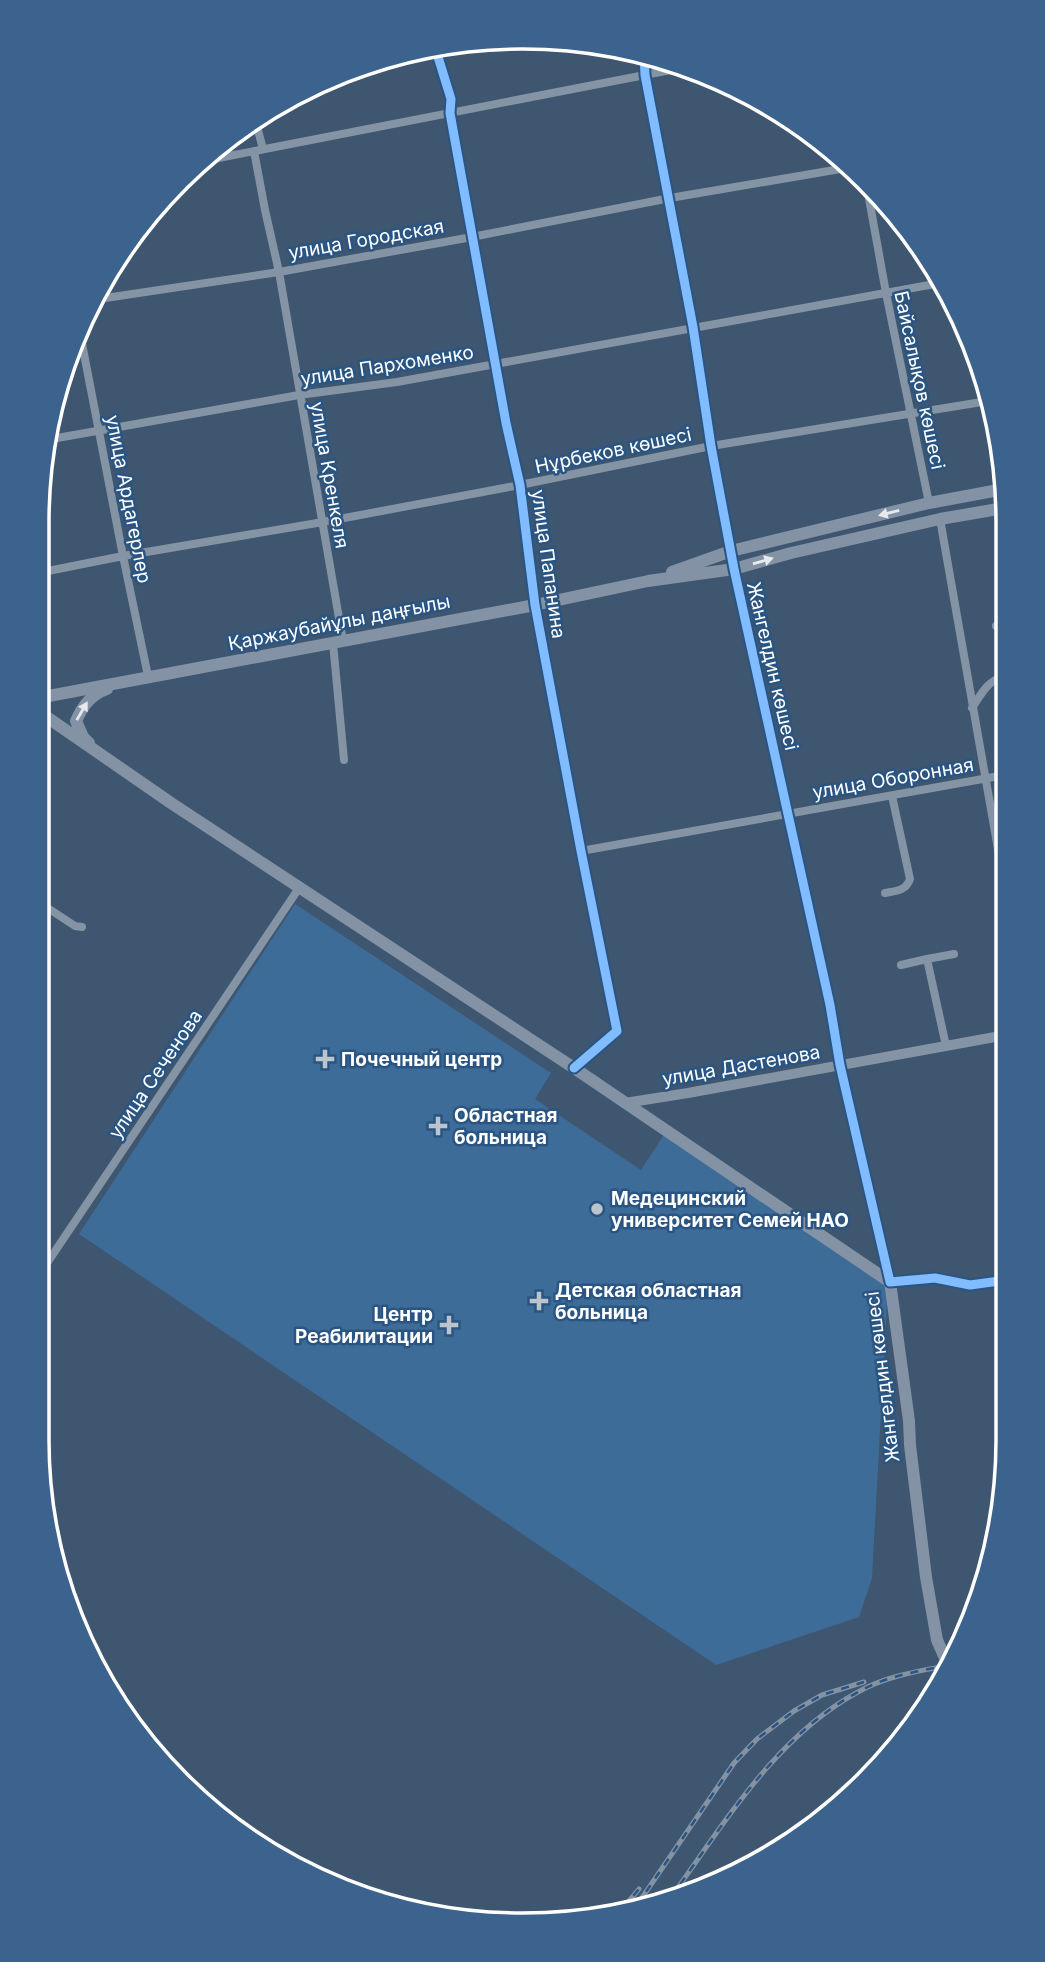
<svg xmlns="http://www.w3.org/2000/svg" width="1045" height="1962" font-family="Inter,sans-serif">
<rect width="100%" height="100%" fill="#3e566f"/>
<path fill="#3e6c99" d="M295,904L551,1073L535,1099L641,1170L665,1133L884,1284L887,1302L872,1578L859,1617L716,1665L79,1234Z"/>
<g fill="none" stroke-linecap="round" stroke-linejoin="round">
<path stroke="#8494a5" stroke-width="8" d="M435,47L451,99L450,113L506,423L520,485L535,605L581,851L617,1031L574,1068
M644,53L645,75L693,327L711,446L731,551
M255,119L263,149
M254,151L265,210L279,272L343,641
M198,162L686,67
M866,182L886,293L929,503
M92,300L279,272L472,237L670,198L852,167
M79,328L123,556L148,676
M46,440L299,395L397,382L940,283
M940,519L1005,889
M38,573L123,556L323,522L520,485L711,446L988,401
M996,626L1005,624
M333,643L344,760
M972,708C982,693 987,681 1005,676
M581,851L1005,775
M885,893C896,891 906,891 910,879L892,796
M37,901L75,926L82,927
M927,959L954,954
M901,965L927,959L946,1046
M37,1278L299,888
M890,1282L935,1278L970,1285L1007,1280"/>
<path stroke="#8494a5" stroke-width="10" d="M731,551L830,1005L840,1065L890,1282
M625,1103L688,1093L1006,1035"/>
<path stroke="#8392a4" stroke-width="12" d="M672,572L731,551L929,503L1004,489
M38,698L535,605L648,581L734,569L791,553L940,519L1004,508
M38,711L171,803L574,1068L890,1282L909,1421L910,1445L926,1577L937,1640L949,1667
M89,743L83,737L76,721C83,705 91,695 107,689"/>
<defs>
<path id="rail" d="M671,1897C725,1823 775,1737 858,1692C886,1676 919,1671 950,1665
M637,1905L734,1763L757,1739L794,1711L822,1695L864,1682
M623,1908L639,1889"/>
</defs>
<use href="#rail" stroke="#8493a4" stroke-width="5"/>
<use href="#rail" stroke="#2a5583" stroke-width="2.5" stroke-dasharray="8" stroke-linecap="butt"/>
<defs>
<path id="cycleway" d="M435,47L451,99L450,113L506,423L520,485L535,605L581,851L617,1031L574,1068
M644,53L645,75L693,327L711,446L734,569L830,1005L840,1065L890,1282L935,1278L970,1285L1007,1280"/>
</defs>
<use href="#cycleway" stroke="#2a5583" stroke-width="13"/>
<use href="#cycleway" stroke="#80bcff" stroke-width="9"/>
</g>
<defs><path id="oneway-solid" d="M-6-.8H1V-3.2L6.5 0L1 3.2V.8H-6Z" transform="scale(1.75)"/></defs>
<g fill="#e6e9ed">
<use href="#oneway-solid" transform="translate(889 513) rotate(166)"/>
<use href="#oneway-solid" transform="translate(763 561) rotate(-16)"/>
<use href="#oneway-solid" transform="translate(82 711) rotate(-60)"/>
</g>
<g fill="#bbc4cd" stroke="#2a5583" stroke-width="2.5">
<path d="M321.5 1048.5h7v7h7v7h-7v7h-7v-7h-7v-7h7z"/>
<path d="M434.5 1115.5h7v7h7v7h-7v7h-7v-7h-7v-7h7z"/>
<circle cx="597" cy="1209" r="7"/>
<path d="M535.5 1290.5h7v7h7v7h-7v7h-7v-7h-7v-7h7z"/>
<path d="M445.5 1314.5h7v7h7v7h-7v7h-7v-7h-7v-7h7z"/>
</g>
<g text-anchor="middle" stroke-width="5" stroke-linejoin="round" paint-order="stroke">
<g font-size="19" fill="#fff" stroke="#2a5583">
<text transform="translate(366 239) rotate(-10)" y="7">улица Городская</text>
<text transform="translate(387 365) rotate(-9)" y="7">улица Пархоменко</text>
<text transform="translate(920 380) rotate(78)" y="7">Байсалықов көшесі</text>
<text transform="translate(613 450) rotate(-12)" y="7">Нұрбеков көшесі</text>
<text transform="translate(330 475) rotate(80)" y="7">улица Кренкеля</text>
<text transform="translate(129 499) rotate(79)" y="7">улица Ардагерлер</text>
<text transform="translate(549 564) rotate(82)" y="7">улица Папанина</text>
<text transform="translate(339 622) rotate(-11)" y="7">Қаржаубайұлы даңғылы</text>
<text transform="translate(773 666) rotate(77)" y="7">Жангелдин көшесі</text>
<text transform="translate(893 778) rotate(-10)" y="7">улица Оборонная</text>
<text transform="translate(741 1065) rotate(-10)" y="7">улица Дастенова</text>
<text transform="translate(155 1074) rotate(-56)" y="7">улица Сеченова</text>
<text transform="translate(882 1377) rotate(-97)" y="7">Жангелдин көшесі</text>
</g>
<g font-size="19" font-weight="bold" fill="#fff" stroke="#2a5583" text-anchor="start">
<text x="341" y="1066">Почечный центр</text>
<text x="454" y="1122">Областная<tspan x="454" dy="22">больница</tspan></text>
<text x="611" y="1205">Медецинский<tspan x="611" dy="22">университет Семей НАО</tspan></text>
<text x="555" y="1297">Детская областная<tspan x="555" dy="22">больница</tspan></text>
<text x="433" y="1321" text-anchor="end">Центр<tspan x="433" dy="22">Реабилитации</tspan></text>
</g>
</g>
<path d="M0 0H1045V1962H0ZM522 49H523A473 473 0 0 1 996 522V1440A473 473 0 0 1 523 1913H522A473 473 0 0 1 49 1440V522A473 473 0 0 1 522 49Z" fill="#3b638d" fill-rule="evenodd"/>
<path fill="none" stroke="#fff" stroke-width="3.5" d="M522 49H523A473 473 0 0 1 996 522V1440A473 473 0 0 1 523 1913H522A473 473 0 0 1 49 1440V522A473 473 0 0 1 522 49Z"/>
</svg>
